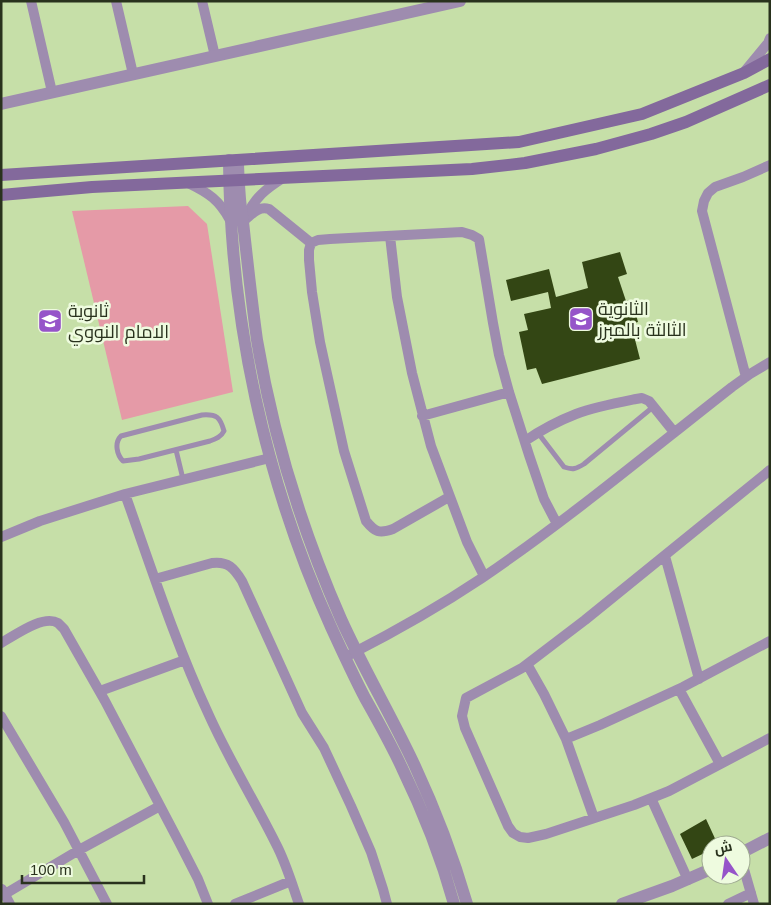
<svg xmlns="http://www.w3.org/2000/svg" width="771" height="905" font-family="Arial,Cairo,sans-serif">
<rect width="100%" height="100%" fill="#c6dfa8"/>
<path fill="#e59aa7" d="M188,206L207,224L233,392L122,420L72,211Z"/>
<path fill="#334614" d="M620,252L627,274L618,277L626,301L632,300L638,322L631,324L640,359L542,384L536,368L527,370L519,332L528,330L524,314L551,308L548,292L511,301L506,280L549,269L556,297L588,288L582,262Z
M706,819L718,845H711V850L692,859L680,834Z"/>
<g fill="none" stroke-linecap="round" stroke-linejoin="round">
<path stroke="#9e8caf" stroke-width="5" d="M202,415C217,414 220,417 224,431C221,437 216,439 210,441L139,459L123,461C117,455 114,443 121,436Z
M538,433L564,467C573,470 576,469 584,464L653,407
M176,450L183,479"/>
<path stroke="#9e8caf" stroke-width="10" d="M31,1L52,92
M116,1L133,74
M202,1L215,56
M745,71L768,43L770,38
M188,183C209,193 219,200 230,220
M247,216C254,198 267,188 283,178
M246,219C253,213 259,206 269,209L311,243
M390,236L397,297L412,373L431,446L467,542L484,576
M746,377L702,211L704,201L708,193L715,187L743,177L770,165
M422,416L509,392
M525,441C541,430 558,421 576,414C595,407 616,403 636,399L642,398L649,401L674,432
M770,470L585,620L522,668L466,698L462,716L465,728L508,826L513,833L520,837L528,838L546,834L634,805L669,791L770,738
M125,494C151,567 175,642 208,713C228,758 254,800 276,844C286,863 292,884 299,904
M449,497L393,529C379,534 375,532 366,521L344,451L320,342L312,292L309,260V250L311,243L318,240L330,239L462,232L472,235L479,239L493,323L499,355L509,392L529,455L544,499L557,524
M1,537L40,521L125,494L270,458
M665,556L699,679
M155,579L212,563C228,561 234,568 242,581L302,713L324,748L351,806L371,852L383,889L387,904
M1,643C14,636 43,614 58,623C60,625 62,627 64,629L105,701L178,840L198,879L208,904
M351,654C396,631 440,606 482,578C569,519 650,451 732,387L750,374L770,362
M527,664L544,694L566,739L594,818
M679,689L720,764
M100,691L185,660
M1,716L64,822L107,904
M566,739L600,725L683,687L770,641
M651,798L688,880
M741,859L754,904
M2,889L10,904
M5,894L79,850L160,806
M235,904L291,881
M728,904L751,893"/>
<path stroke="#9e8caf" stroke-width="12" d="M1,104L460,1
M229,160C230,320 265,481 331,627C342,651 353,675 365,698C378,721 391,744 402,768C423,811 441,857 454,904
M238,160C238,173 239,186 240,199C241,210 243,220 244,231C248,267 252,304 257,340C273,436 302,530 341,619C363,668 391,715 414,764C435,809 453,856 467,904
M741,853L770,838
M622,904L672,886L711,869"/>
<path stroke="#83699c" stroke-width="12" d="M1,175L519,142L642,114L744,73L770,59
M1,195L92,187L472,169L525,163L596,149L651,134L686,122L770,85"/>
</g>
<defs>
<symbol id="school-square" viewBox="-11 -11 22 22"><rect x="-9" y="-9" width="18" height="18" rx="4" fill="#9654c9" stroke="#eefbdf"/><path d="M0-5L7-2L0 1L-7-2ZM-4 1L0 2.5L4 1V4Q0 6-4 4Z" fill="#fff"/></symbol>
</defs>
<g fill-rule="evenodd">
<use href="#school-square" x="567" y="305" width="28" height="28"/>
<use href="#school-square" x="36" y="307" width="28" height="28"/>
</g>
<g text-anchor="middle" stroke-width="5" stroke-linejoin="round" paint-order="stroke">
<g font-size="18" fill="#29321d" stroke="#eefbdf" text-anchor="start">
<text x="598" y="315">الثانوية<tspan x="598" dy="21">الثالثة بالمبرز</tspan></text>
<text x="68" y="317">ثانوية<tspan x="68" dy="21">الامام النووي</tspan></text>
</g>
</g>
<rect width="771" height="905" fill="none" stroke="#29321d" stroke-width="5"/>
<g transform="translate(726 860) rotate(347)"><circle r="24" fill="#eefbdf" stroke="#9fab91"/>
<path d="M0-4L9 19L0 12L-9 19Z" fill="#9654c9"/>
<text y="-8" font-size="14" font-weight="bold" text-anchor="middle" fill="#29321d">ش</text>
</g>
<path d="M22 875v8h122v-8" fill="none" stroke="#29321d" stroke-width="2.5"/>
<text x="30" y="875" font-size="15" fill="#29321d" stroke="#eefbdf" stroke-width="4" paint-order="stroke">100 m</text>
</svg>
